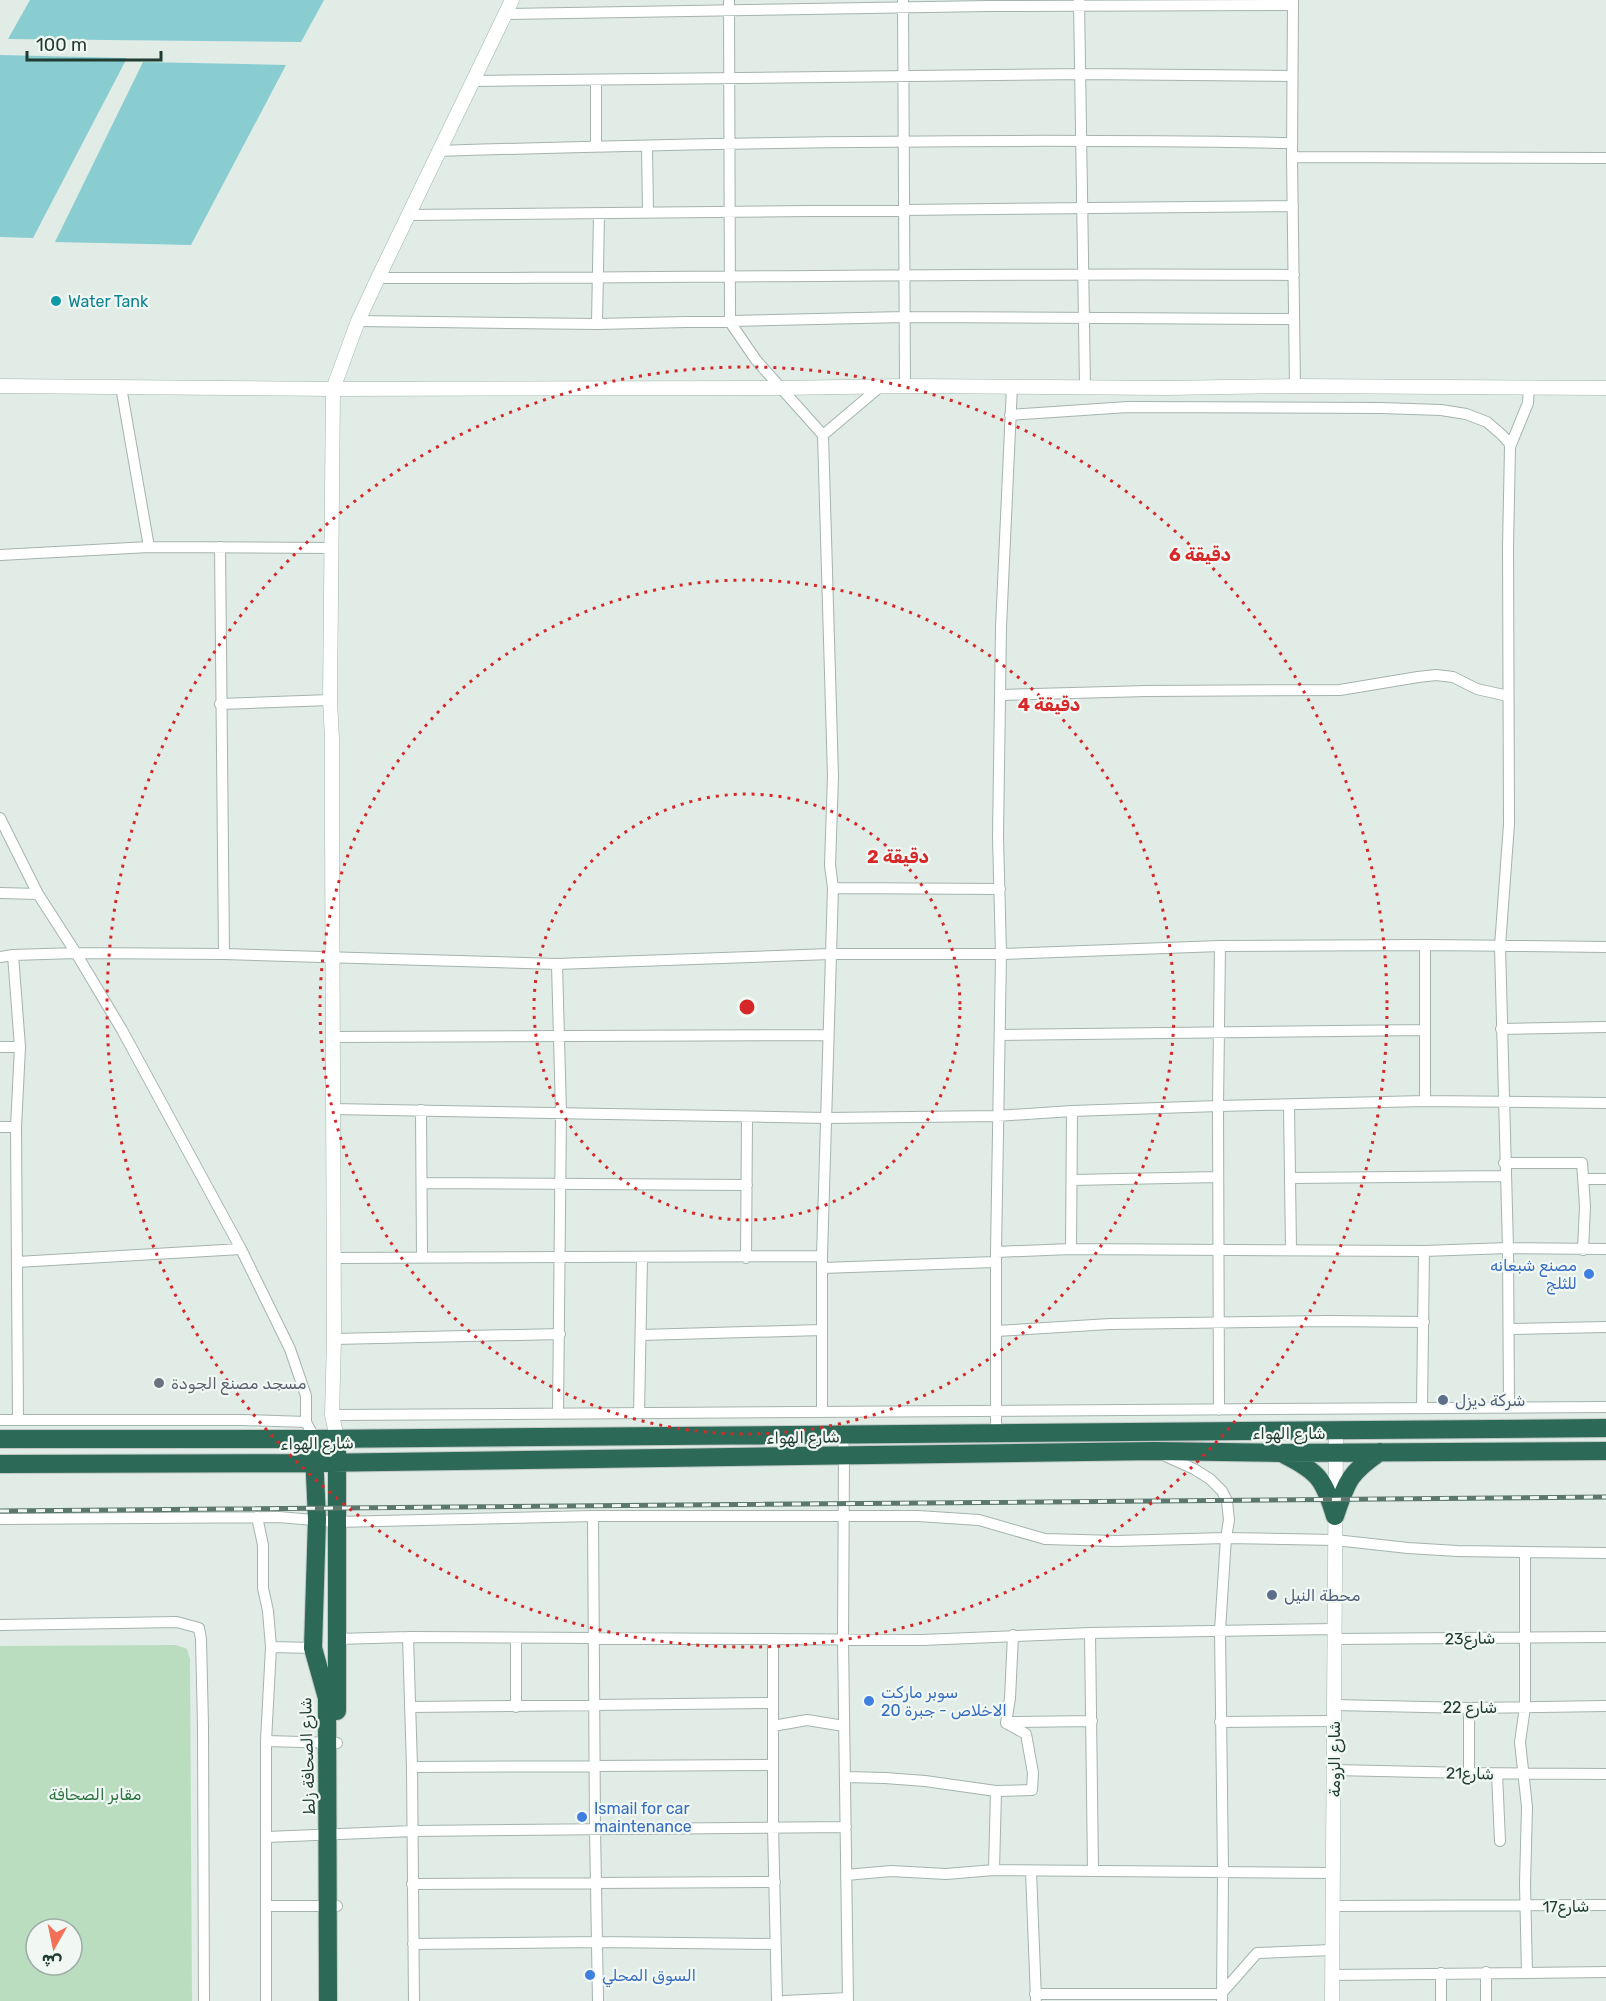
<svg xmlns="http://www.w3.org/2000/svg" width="1606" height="2001" font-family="Rubik,'Noto Sans Arabic',sans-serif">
<rect width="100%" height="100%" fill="#e1ece6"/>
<path fill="#baddc0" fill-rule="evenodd" d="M176,1645L187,1649L190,1659L192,2001H0V1646ZM36,1929H72V1965H36Z"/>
<path fill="#89cdd1" d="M30,0H324L301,42L8,39Z
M0,55L127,58L33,238L0,237Z
M143,62L286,65L191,245L55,242Z"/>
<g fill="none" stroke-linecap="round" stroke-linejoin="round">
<defs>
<path id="street" d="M729,0L730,322L756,360L823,435L833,776L830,865L833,888L822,1256V1412
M903,0L905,386
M1079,0L1085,387
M1293,0L1292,157L1295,386
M505,14L989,6L1293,5
M474,81L1082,74L1292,76
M596,146V81
M647,146L648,212
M438,151C723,142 1007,138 1292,143
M1292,157L1606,158
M408,215L1293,206
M378,278C683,279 989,272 1294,275
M358,321L597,324L904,317L1294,319
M597,324L599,214
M121,387L149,547
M1010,415L1128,407L1381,408L1441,410L1466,414L1487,422L1502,435L1510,444
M823,435L881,386
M220,547L224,954
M0,555L149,547L332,548
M1001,695L1147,691L1340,690L1418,677L1436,675L1453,677L1477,689L1508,696
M220,704L330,700
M0,818L38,894L76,953L122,1030L241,1249L290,1349L306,1396V1422L315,1439
M833,888L1000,889
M0,893L38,894
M1425,945V1101
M13,955L20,1047L16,1127L18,1420
M0,957L13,955L76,953L224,954L557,964L830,954H1001L1220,946L1425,945L1606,947
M557,964L561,1112L558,1414
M1501,1029L1606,1027
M1000,1035L1424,1030
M332,1037L827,1035
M0,1047H20
M1289,1105L1291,1250
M332,1109L826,1118L997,1116L1072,1111L1218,1106L1425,1101L1606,1103
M421,1110L422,1257
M0,1127H16
M1504,1163H1582L1585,1206L1583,1250
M1290,1178L1505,1176
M1583,1179H1606
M1072,1180L1218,1177
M422,1183L747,1185
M1071,1249L1072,1111
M996,1252L1071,1249L1424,1251L1508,1248L1606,1249
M333,1258L822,1256
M746,1258L747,1117
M17,1262L241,1249
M822,1268L996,1262
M1509,1329L1606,1327
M996,1331L1110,1324L1329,1321L1424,1322
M641,1335L821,1330
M334,1339L560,1334
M1422,1408L1424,1251
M1509,1408L1508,1248L1500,946L1509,824L1508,547L1510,447L1528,403L1529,388
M1219,1410L1218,1106L1220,946
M639,1413L642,1258
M332,1415L1606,1407
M0,1420H243L306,1422
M996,1433V1252L1001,954L998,837L1001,627L1012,386
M843,1434L844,1457L843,1640L848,2001
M1163,1455L1194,1469L1210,1479L1222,1491L1227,1501L1229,1520L1226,1538L1220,1630L1223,1871L1222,2001
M593,1516L595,1829L598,2001
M257,1517L263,1545V1588L268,1611L271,1647L266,1741V2001
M0,1519L279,1517L336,1522L593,1516H918L979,1520L1045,1539L1116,1541L1226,1538L1335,1540L1408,1548L1457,1551L1606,1553
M1525,1553V1707L1520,1742L1527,1807L1525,1884L1527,1973
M0,1625L177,1622L199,1628L201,1639L203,1726L204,2001
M1090,1633L1093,1871
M408,1637L412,1767L414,2001
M337,1639L408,1637L922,1640L1090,1633L1334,1629
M773,1639V1826L777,2001
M1333,1639L1606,1637
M271,1647L313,1648
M1334,1705L1469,1708L1606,1706
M410,1707L773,1703
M516,1707V1638
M1469,1708V1773
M1008,1722L1092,1721
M1220,1722L1334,1721
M1006,1723L1010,1698L1013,1635
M773,1726L807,1720L844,1726
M266,1741L337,1743
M412,1767L773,1765
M1334,1770L1469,1773L1606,1774
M1497,1774L1500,1841
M845,1777L885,1778L925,1781L996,1791L1032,1790L1033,1773L1026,1734L1006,1723
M267,1837L413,1831L846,1827
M994,1870L996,1791
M1031,1871L1036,1999
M846,1875L891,1871L946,1874L994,1870L1334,1873
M412,1884L775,1882
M266,1906H337
M1333,1906L1606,1905
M413,1944L598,1942L775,1944
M1486,1972V2001
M1333,1975L1606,1972
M1035,1994H1221L1257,1953L1332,1950
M784,2001L848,1998
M1441,2001V1973"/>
<path id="secondary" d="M0,386L333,389L780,388L905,386L1166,388L1295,386L1606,388
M337,1438L332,1415L334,1339L332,823V739L330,700L333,389L358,321L378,278L512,0
M1332,2001L1336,1429"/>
<path id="highway" d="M0,1439H315L1606,1428
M337,1451V1711
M314,1453L317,1519L313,1648L327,1698L328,2001
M1285,1455C1319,1472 1324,1480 1335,1516
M0,1464L313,1463L1154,1451L1281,1453L1606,1451
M1335,1516C1347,1481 1349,1473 1380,1452"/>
</defs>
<use href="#street" stroke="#a4b4ad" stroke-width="12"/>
<use href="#secondary" stroke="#9fb7ad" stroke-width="15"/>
<use href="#highway" stroke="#c1c8c6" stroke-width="20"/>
<use href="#street" stroke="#fff" stroke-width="10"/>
<use href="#secondary" stroke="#fff" stroke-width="14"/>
<use href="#highway" stroke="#2d6957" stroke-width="18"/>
<defs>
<path id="rail" d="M0,1511L1606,1497"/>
</defs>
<use href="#rail" stroke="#5c786e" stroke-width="5"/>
<use href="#rail" stroke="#f1f8f4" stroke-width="3" stroke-dasharray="9" stroke-linecap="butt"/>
</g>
<g fill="none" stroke="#d62828" stroke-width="3" stroke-dasharray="3 6">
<circle cx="747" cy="1007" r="213"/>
<circle cx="747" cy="1007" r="427"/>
<circle cx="747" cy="1007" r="640"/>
</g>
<circle fill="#0f9aa8" stroke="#f1f8f4" stroke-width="2" cx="56" cy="301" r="6"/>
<g fill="#3f7fe0" stroke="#f1f8f4" stroke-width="2">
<circle cx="1589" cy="1274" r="6"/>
<circle cx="869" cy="1701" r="6"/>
<circle cx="582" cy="1817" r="6"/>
<circle cx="590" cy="1975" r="6"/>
</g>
<circle fill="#6b7280" stroke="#f1f8f4" stroke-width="2" cx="159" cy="1383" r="6"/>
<g fill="#5c6f8a" stroke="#f1f8f4" stroke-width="2">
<circle cx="1443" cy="1400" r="6"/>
<circle cx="1272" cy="1595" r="6"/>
</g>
<g text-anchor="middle" stroke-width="4.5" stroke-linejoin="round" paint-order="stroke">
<g font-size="16" fill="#0d838f" stroke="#f1f8f4" text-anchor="start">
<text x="68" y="307">Water Tank</text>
</g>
<g font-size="16" fill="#366cbe" stroke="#f1f8f4" text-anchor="start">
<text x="1577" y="1271" text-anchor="end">مصنع شبعانه<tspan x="1577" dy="18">للثلج</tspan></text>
<text x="881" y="1698">سوبر ماركت<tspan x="881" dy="18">الاخلاص - جبرة 20</tspan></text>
<text x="594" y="1814">Ismail for car<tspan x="594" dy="18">maintenance</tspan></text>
<text x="602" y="1981">السوق المحلي</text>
</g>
<g font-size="16" fill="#5b616d" stroke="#f1f8f4" text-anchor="start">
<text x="171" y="1389">مسجد مصنع الجودة</text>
</g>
<g font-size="16" fill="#4e5e75" stroke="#f1f8f4" text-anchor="start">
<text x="1455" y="1406">شركة ديزل</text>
<text x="1284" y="1601">محطة النيل</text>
</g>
<g font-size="16" fill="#213c33" stroke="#f1f8f4">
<text x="1289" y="1439">شارع الهواء</text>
<text transform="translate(803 1437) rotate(-1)" y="6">شارع الهواء</text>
<text transform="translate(317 1443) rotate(-1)" y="6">شارع الهواء</text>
<text transform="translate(1470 1638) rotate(-1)" y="6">شارع23</text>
<text x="1470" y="1713">شارع 22</text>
<text transform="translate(307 1756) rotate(-92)" y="6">شارع الصحافة زلط</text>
<text transform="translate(1334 1759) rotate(-90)" y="6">شارع الزومة</text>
<text transform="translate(1470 1773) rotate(1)" y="6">شارع21</text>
<text transform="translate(1566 1906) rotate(-1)" y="6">شارع17</text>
</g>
<g font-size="16" fill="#2b7341" stroke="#f1f8f4">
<text x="95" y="1800">مقابر الصحافة</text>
</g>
</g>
<circle cx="747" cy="1007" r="9" fill="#d62828" stroke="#f1f8f4" stroke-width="3"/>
<g font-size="18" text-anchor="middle" font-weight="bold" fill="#d62828" stroke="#f1f8f4" stroke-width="4.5" stroke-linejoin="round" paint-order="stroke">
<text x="1200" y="561">6 دقيقة</text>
<text x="1049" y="711">4 دقيقة</text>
<text x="898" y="863">2 دقيقة</text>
</g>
<g transform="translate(54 1947) rotate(189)"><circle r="28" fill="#f1f8f4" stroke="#9eada7" stroke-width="1.5"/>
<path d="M0-4.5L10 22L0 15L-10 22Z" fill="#f27058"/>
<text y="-9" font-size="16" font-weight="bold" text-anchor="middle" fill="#213c33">ش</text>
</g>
<path d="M27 51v9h134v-9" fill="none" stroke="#213c33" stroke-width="3"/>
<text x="36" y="51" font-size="18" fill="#213c33" stroke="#f1f8f4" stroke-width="4.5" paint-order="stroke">100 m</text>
</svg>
